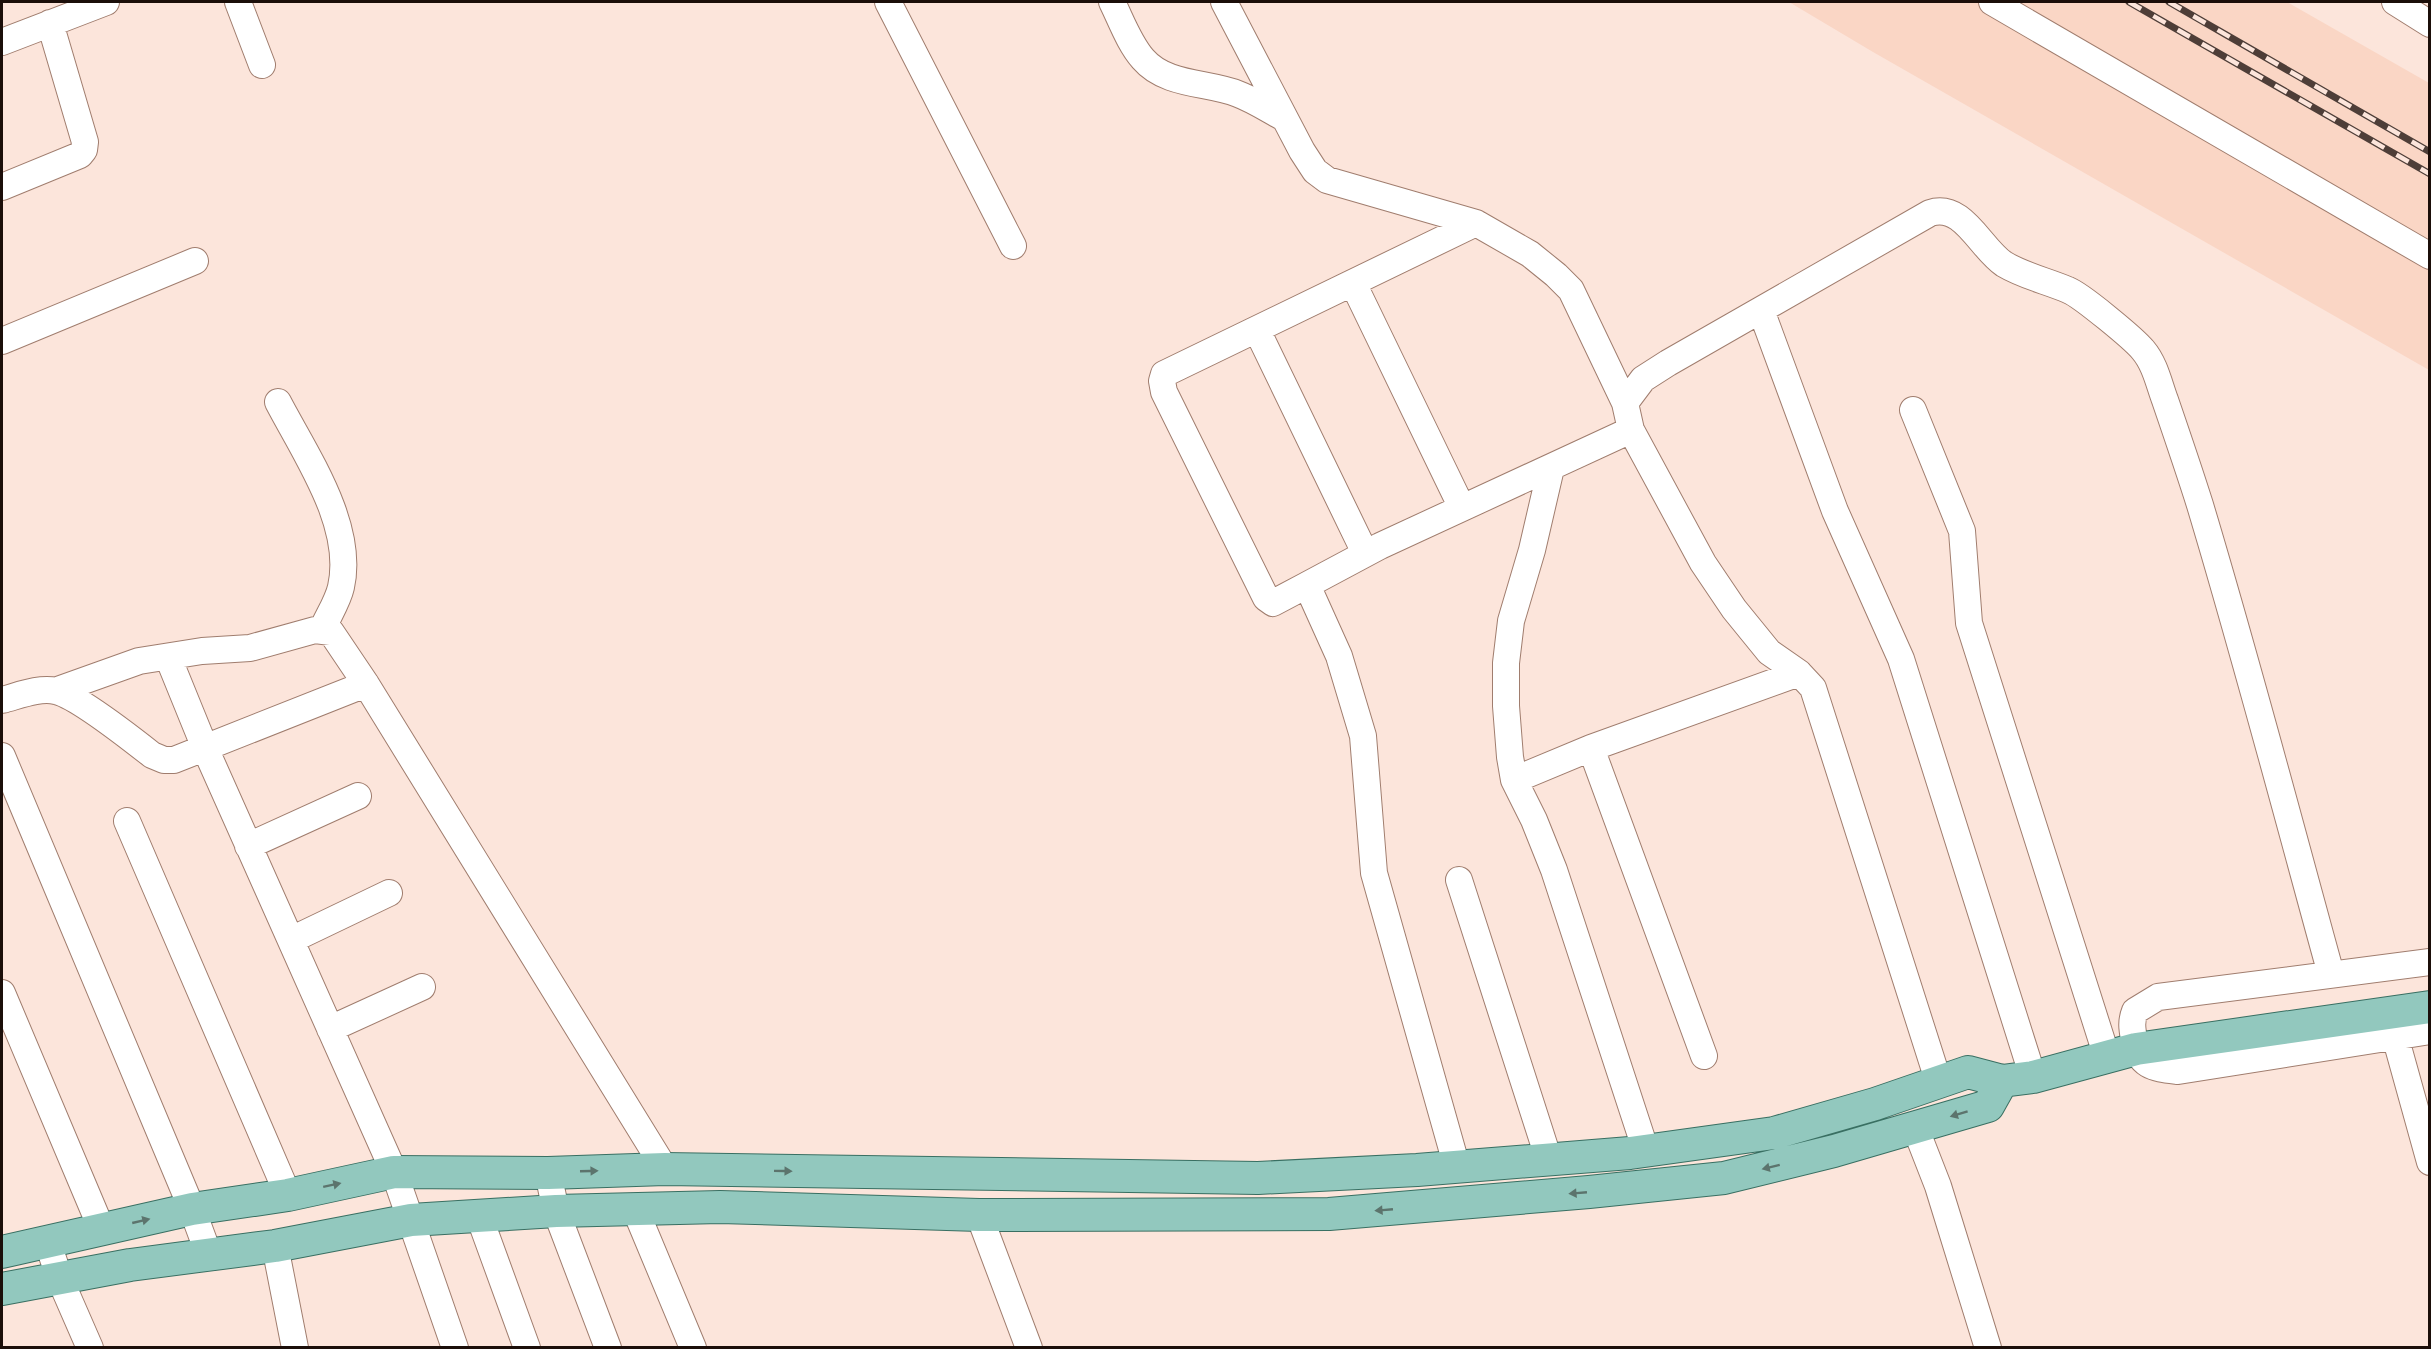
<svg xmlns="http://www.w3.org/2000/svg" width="2431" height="1349" font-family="Karla,sans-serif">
<rect width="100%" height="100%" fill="#fce5db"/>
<path fill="#fad6c5" d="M1789,2H2287L2429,83V370L1873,52Z"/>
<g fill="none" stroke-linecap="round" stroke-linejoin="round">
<defs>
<path id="minor" d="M238,2L262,65
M888,2L1013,246
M1112,2C1121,20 1129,43 1143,59C1166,86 1208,82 1238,94C1254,100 1269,110 1284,118
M1224,2L1302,151L1315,171L1327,180L1476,223L1530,254L1556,275L1571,290L1625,403
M1992,2L2430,256
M2395,2L2430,24
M2,42L106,2
M2,187L80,155L84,150L85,142L50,23
M1353,283L1462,508
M1761,310L1835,511L1901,659L2033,1077
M1257,330L1365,553
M2,341L195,261
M278,402C305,454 355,525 341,587C338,601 328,616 322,630
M1913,410L1962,531L1969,623L2107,1057
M1551,468L1532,550L1511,621L1506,663V706L1510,757L1514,780L1534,820L1554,870L1646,1151
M1307,585L1273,603L1266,598L1164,392L1162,381L1164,374L1476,223
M168,657L205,748L394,1172L455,1348
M55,691L139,661L202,651L250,648L315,630L331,632L366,684L665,1169
M2,700C18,696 39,687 56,691C77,696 133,740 152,755L164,760H174L366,684
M1591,748L1704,1056
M2,756L192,1209L209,1255
M1514,780L1591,748L1799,673
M127,821L288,1195
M248,846L358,796
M1459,880L1549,1160
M291,940L389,893
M2430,962L2158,997L2135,1011C2131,1021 2132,1028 2134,1039C2139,1067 2153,1068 2178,1071L2430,1031
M2,993L102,1230
M330,1029L422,987
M2395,1036L2430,1162
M1939,1083L1813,688L1799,673L1769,652L1734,609L1703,563L1631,430L1625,403L1643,379L1668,363L1930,213C1963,202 1980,248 2004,264C2024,276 2047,281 2068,290C2081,295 2134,339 2143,350C2155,364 2159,384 2165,400C2177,435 2189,470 2200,505C2247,661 2288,818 2331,974
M1915,1127L1938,1186L1988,1348
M1457,1167L1374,873L1363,736L1339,656L1307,585L1380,546L1631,430
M548,1173L556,1211L608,1348
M635,1209L693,1348
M979,1215L1029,1348
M479,1216L527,1348
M48,1243L59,1277L90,1348
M275,1246L295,1348"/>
<path id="major" d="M2,1252L192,1209L288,1195L394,1172L548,1173L665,1169L1258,1178L1417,1170L1630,1153L1774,1133L1875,1104L1968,1072L2002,1081L2033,1077L2136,1049L2430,1007
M2,1289L130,1265L275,1246L411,1220L556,1211L720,1207L979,1215L1329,1214L1589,1192L1724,1178L1834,1151L1988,1106L2002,1081"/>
</defs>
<use href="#minor" stroke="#a07d6e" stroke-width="28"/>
<use href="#major" stroke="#396f62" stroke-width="34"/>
<use href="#minor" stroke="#fff" stroke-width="26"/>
<use href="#major" stroke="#92c8be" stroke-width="32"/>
<defs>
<path id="rail" d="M2129,2L2430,174
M2169,2L2430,152"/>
</defs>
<use href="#rail" stroke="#4e3e38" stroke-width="7"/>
<use href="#rail" stroke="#fce5db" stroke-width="4.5" stroke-dasharray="14" stroke-linecap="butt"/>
</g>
<defs><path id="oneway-solid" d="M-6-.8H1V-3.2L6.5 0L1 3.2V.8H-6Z" transform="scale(1.5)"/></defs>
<g fill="#5c746d">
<use href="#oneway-solid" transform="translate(1959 1114) rotate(163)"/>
<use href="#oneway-solid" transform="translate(1771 1167) rotate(166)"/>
<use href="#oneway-solid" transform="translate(589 1171) rotate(-2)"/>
<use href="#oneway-solid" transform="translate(783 1171) rotate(1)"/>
<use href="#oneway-solid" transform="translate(332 1185) rotate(-12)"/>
<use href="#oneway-solid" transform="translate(1578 1193) rotate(175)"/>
<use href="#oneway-solid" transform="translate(1384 1210) rotate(175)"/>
<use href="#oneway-solid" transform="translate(141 1221) rotate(-13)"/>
</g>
<rect width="2431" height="1349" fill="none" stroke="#1b0e09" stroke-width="6"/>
</svg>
